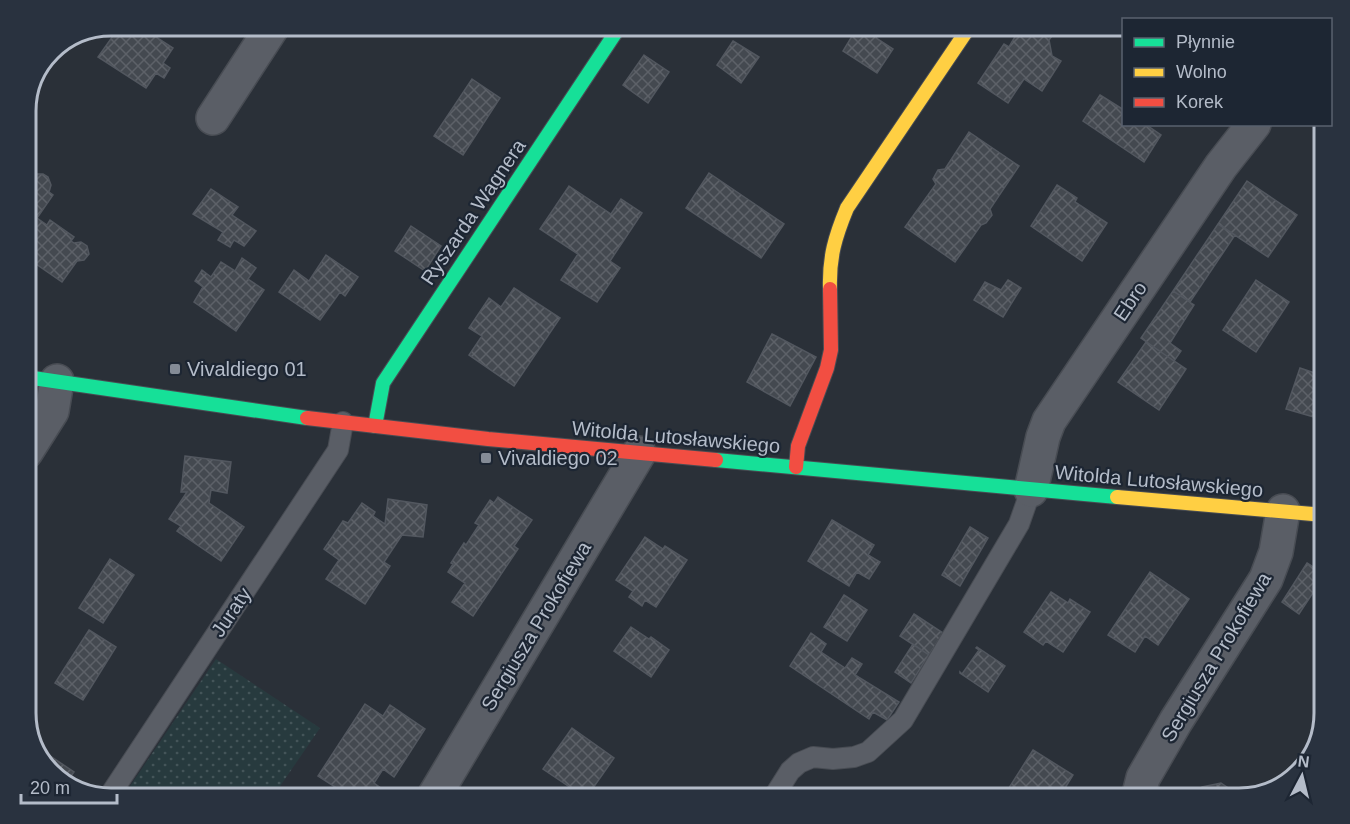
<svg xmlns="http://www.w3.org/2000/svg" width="1350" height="824" font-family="Arial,sans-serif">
<defs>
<pattern id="grass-dots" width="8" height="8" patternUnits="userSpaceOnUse" patternTransform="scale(1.5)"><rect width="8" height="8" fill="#273a3e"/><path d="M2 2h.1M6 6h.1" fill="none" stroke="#445559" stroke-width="1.8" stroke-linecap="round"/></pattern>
<pattern id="building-cross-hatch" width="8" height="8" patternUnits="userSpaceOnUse" patternTransform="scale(1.5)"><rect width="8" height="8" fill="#444950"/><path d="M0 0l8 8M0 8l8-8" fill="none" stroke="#5d6168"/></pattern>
</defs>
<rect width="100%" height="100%" fill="#2a3038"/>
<path fill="url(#grass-dots)" d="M216,659L320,728L272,798H122Z"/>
<path fill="url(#building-cross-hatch)" stroke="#52575f" stroke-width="1.5" d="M120,26H139L173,48L163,63L170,68L164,78L156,73L146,88L98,57Z
M854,26H885L876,38L893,49L877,73L843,51L857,28Z
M1016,26H1036L1052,36L1049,40L1052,56L1061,61L1042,91L1024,79L1008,103L978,83L1004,44L1009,47L1016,35L1012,32Z
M733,41L759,57L741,83L717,65Z
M644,55L669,72L648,103L623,85Z
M472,79L500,98L463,155L434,136Z
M1100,95L1124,110V124H1145L1161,135L1144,162L1083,121Z
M969,132L1019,166L990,209L992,215L986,223L981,225L955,262L905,227L936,184L933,179L938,170L945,169Z
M709,173L784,224L761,258L686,208Z
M1324,173V193L1316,188Z
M36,174H43L48,177L51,185L49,192L53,195L37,218L47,225L50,220L74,237L71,241L74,243L81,242L87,246L89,254L84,260L77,261L62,282L26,257V176L30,179Z
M1247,181L1297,215L1268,257L1218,224Z
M1057,185L1077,198L1075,202L1107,223L1082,261L1031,226Z
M569,186L611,214L621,199L642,213L610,261L620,268L597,302L561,280L578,254L540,229Z
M211,189L238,207L232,215L256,231L244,246L234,240L230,247L218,240L223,232L193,214Z
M1218,224L1235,235L1190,302L1173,291Z
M411,226L441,246L425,271L395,251Z
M326,255L358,277L345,296L340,292L320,320L279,292L294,270L309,281Z
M242,258L256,268L248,279L264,290L236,331L194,302L203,287L195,281L202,270L211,277L221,262L235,271Z
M1008,280L1021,288L1003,317L974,300L985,282L1001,290Z
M1256,280L1289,302L1256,352L1223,330Z
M514,288L560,318L514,386L469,355L482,336L469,328L489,298L501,307Z
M1173,291L1194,305L1170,343L1181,351L1174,361L1141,338Z
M772,334L816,357L790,406L747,382Z
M1146,342L1186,369L1159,410L1118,382Z
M1300,368L1324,376V412L1317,410L1314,417L1286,409Z
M185,456L231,462L227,493L211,490L209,503L244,527L221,561L177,531L181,526L169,519L187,492H181Z
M498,497L532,520L514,546L518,549L473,616L452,602L465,583L448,572L453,564L451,563L464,543L466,545L479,525L475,523L490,500L494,503Z
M388,499L427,505L423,537L402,535L384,562L390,566L365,604L326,579L339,560L324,549L343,521L348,523L362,503L375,512L373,516L385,524Z
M832,520L874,545L868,555L880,562L869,579L857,572L849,586L808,561Z
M970,527L988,538L960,586L942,575Z
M645,537L663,549L665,546L687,560L656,607L645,600L642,606L629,597L633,591L616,580Z
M110,559L134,575L103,623L79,608Z
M1307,563L1324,574V576L1299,614L1282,602Z
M1150,572L1189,599L1158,645L1145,636L1135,652L1108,635Z
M1051,592L1068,603L1070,599L1090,612L1063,652L1046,641L1043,645L1024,632Z
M844,595L867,610L847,641L824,627Z
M914,614L943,633L929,655L900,636Z
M631,627L649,639L651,637L669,650L651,677L614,651Z
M89,630L116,647L83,700L55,683Z
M811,633L826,644L821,652L845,668L852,658L862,664L855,675L899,702L887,720L873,712L869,719L790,666Z
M913,644L929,655L911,683L895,672Z
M977,647L1005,666L988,692L960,673V672L962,674L979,650L976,648Z
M365,704L383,716L390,705L425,729L394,777L383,769L374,783L385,791L380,798H352L318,776Z
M572,728L614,758L586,798L543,769Z
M34,745L74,772L65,784L37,756Z
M1033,750L1073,775L1059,798H1019L1007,791Z
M1221,783L1236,793L1238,798H1194L1202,787Z"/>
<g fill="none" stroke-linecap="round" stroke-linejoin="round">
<defs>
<path id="lane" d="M108,798L338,450L343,422
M773,798L790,771L799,763L813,757L833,759L854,757L868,752L903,720L1019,524L1031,490"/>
<path id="street" d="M213,118L273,26
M26,452L52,411L57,381
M1031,490L1043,437L1049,421L1221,166L1254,124
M433,798L639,453
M1138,798L1143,778L1176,721L1266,579L1276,552L1283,511"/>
<path id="fast" d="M26,377L307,418
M375,426L383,383L620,26
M716,460L1117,497"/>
<path id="slow" d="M830,289C829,257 835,237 847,208L970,26
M1117,497L1324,515"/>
<path id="jam" d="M307,418L488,439L716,460
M796,467L798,446L827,368L831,350L830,289"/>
</defs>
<use href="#lane" stroke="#484c53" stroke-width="22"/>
<use href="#street" stroke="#484c53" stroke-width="36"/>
<use href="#fast" stroke="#484c53" stroke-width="16"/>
<use href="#slow" stroke="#484c53" stroke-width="16"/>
<use href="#jam" stroke="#484c53" stroke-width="16"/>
<use href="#lane" stroke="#5a5e66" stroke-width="20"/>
<use href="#street" stroke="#5a5e66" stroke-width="33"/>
<use href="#fast" stroke="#16e098" stroke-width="14"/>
<use href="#slow" stroke="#ffcf43" stroke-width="14"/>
<use href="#jam" stroke="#f24e42" stroke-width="14"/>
</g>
<g fill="#848b96" stroke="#1d2633" stroke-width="2">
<rect x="169" y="363" width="12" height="12" rx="3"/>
<rect x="480" y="452" width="12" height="12" rx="3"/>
</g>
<g text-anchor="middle" stroke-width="4.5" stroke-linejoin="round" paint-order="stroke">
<g font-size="20" fill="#b4bcc9" stroke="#1d2633">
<text transform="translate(473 212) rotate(-56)" y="7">Ryszarda Wagnera</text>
<text transform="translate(1130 301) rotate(-56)" y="7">Ebro</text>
<text transform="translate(676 437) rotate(5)" y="7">Witolda Lutosławskiego</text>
<text transform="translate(1159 481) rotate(5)" y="7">Witolda Lutosławskiego</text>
<text transform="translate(231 612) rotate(-56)" y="7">Juraty</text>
<text transform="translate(536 626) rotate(-59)" y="7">Sergiusza Prokofiewa</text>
<text transform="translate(1216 657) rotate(-59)" y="7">Sergiusza Prokofiewa</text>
</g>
<g font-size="20" fill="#b4bcc9" stroke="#1d2633" text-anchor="start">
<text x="187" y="376">Vivaldiego 01</text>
<text x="498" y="465">Vivaldiego 02</text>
</g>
</g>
<path d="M0 0H1350V824H0ZM111 36H1239A75 75 0 0 1 1314 111V713A75 75 0 0 1 1239 788H111A75 75 0 0 1 36 713V111A75 75 0 0 1 111 36Z" fill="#29323f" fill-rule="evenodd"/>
<path fill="none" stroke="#b4bcc9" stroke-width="3" d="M111 36H1239A75 75 0 0 1 1314 111V713A75 75 0 0 1 1239 788H111A75 75 0 0 1 36 713V111A75 75 0 0 1 111 36Z"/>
<rect x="1122" y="18" width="210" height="108" fill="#1d2633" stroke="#59626f" stroke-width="1.5"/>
<rect x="1134" y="38" width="30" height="9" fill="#16e098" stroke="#59626f" stroke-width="1.5"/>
<text x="1176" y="48" font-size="18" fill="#b4bcc9">Płynnie</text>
<rect x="1134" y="68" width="30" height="9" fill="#ffcf43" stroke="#59626f" stroke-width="1.5"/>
<text x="1176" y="78" font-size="18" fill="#b4bcc9">Wolno</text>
<rect x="1134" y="98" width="30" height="9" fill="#f24e42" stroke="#59626f" stroke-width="1.5"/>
<text x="1176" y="108" font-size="18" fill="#b4bcc9">Korek</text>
<g transform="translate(1302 776) rotate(7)" stroke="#1d2633" stroke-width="4.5" paint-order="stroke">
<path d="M0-4.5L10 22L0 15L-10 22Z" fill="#b4bcc9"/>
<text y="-9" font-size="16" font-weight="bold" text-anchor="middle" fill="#b4bcc9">N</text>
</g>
<path d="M21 794v9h96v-9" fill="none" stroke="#b4bcc9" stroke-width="3"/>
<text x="30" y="794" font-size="18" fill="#b4bcc9" stroke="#1d2633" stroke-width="4.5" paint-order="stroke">20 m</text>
</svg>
